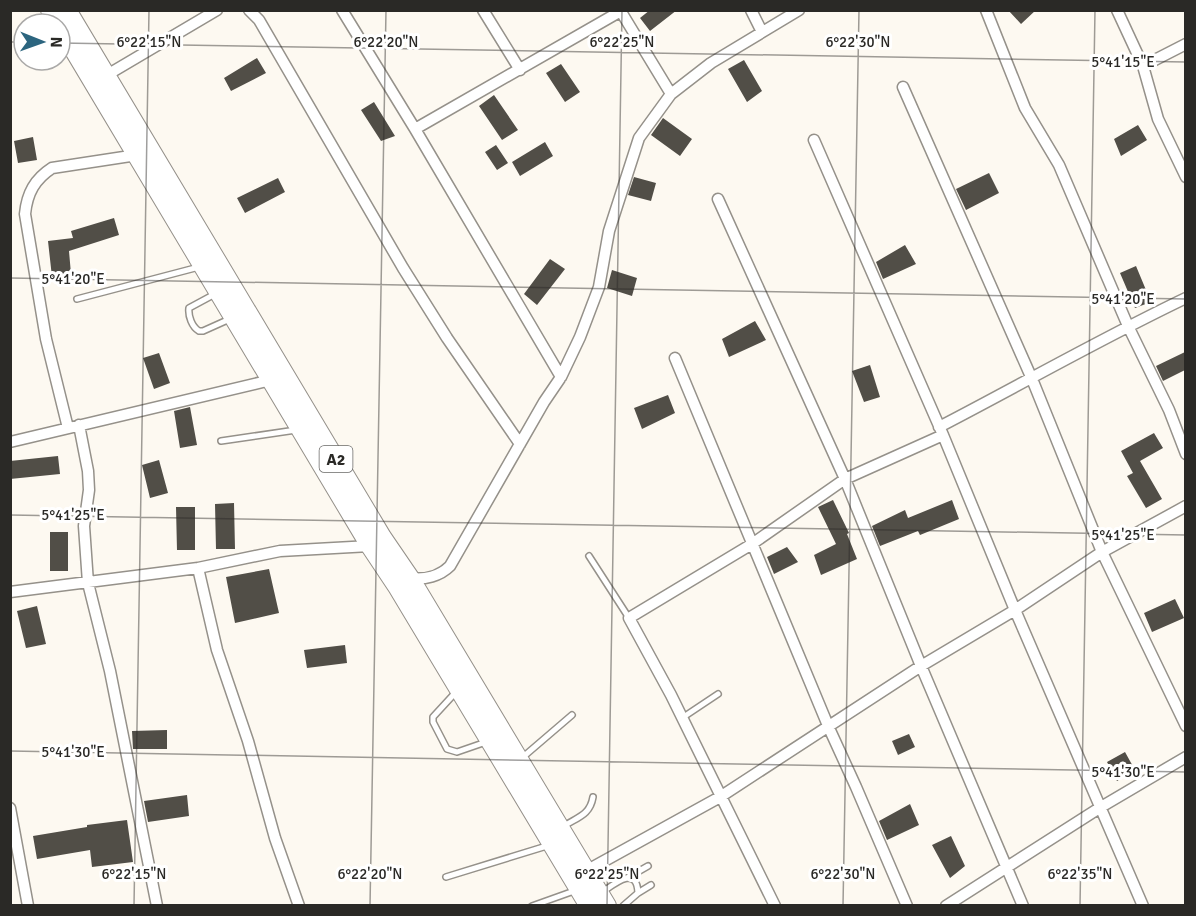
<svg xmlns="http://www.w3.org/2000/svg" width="1196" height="916" font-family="Signika,sans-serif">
<rect width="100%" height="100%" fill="#fdf9f1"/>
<path fill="#514e47" d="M650,10H677L650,31L640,18Z
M1008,10H1036L1021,24Z
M257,58L266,73L231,91L224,78Z
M744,60L762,91L747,102L728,69Z
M561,64L580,92L565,102L546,73Z
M494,95L518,130L502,140L479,106Z
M374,102L395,136L381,141L361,110Z
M663,118L692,139L680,156L651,135Z
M1138,125L1147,140L1121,156L1114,139Z
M33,137L37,160L18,163L14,141Z
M545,142L553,156L520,176L512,162Z
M496,145L508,163L497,170L485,152Z
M989,173L999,193L966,210L956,189Z
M634,177L656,183L651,201L628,195Z
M278,178L285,192L245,213L237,198Z
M114,218L119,235L69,251L71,274L52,277L48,241L73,238L71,231Z
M905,245L916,264L883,279L876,262Z
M550,259L565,269L537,305L524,294Z
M1136,266L1151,302L1135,308L1120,273Z
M612,270L637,278L632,296L607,288Z
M755,321L766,340L729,357L722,339Z
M1185,352V370L1163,381L1156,366Z
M159,353L170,383L154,389L143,358Z
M870,365L880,397L864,402L852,371Z
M668,395L675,413L642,429L634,408Z
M190,407L197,445L180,448L174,411Z
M1154,433L1163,448L1140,461L1162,499L1146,508L1127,476L1133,473L1121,451Z
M58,456L60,474L10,479V461Z
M159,460L168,493L150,498L142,465Z
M833,500L849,533L847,534L857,559L821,575L814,555L836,544L818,507Z
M952,500L959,519L920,535L918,531L880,546L872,526L905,510L908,518Z
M234,503L235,549H216L215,504Z
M176,507H195V550H177Z
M50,532H68V571H50Z
M787,547L798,562L774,574L767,557Z
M269,569L279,613L235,623L226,577Z
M1175,599L1184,618L1152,632L1144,613Z
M37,606L46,644L26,648L17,611Z
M345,645L347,663L307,668L304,650Z
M167,730V749H133L132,731Z
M909,734L915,747L898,755L892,741Z
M1125,752L1135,770L1117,781L1107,762Z
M187,795L189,816L148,822L144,801Z
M910,804L919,825L887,840L879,821Z
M127,820L133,862L92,867L90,850L37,859L33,836L87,827V825Z
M951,836L965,866L950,878L932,845Z"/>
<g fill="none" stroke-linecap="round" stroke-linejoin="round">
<defs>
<path id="service" d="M215,294L189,308C188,316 192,327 199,331H203L232,318
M77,299L199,267
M221,441L296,430
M589,556L629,618
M456,692L433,717V722L447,749L457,752L486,742
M682,718L718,694
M523,757L572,715
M564,826C578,817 590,815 593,797
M446,877L550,845
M627,878L648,866
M601,893C613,885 637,864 638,893L623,906
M638,893L651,885
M532,906L574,891"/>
<path id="minor" d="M249,10L259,20L403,268L447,338L520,444
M342,10L415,129L561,377
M483,10L520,70
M620,10L671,94
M751,10L762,32
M986,10L1025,108L1059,165L1128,326L1169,410L1186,454
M1117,10L1143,66L1158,119L1186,177
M1143,66L1186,44
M107,75L217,10
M903,87L1032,379L1102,552L1186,726
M415,129L621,11
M814,140L943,435L1015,610L1143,906
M718,199L845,479L921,666L1023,906
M675,358L829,728L856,787L907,906
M79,425L88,471L89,490L84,526L88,583L110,671L157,906
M939,427C1022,384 1102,338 1186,298
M68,428L46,339L25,214C27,193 35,179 52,168L137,155
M10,442L271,380
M198,568L217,650L248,741L275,838L299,906
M410,578C425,580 440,576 450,566L544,402L561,377L580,337L599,287L609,231L639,138L671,94L711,63L799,10
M10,592L198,568L280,551L370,546
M10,808L28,906
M586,871L720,797L921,666L1015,610L1102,552L1186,506
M775,906L671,695L629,618L752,544L845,479L943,435
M946,906L1101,807L1186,757"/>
<path id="trunk" d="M50,10L58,24
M67,10L382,537L410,578L607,906
M60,27L370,546L398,588L589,906"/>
</defs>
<use href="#service" stroke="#95918a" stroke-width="8"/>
<use href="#minor" stroke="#95918a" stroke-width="13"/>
<use href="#trunk" stroke="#95918a" stroke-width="20"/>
<use href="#service" stroke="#fff" stroke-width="5"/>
<use href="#minor" stroke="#fff" stroke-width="10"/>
<use href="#trunk" stroke="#fff" stroke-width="18"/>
</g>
<path fill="none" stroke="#2a2926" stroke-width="1.5" stroke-opacity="0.45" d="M10,42H24M60,43L1186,62M10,278L1186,299M10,515L1186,535M10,751L1186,772M134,906L149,10M370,906L386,10M607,906L622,10M843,906L859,10M1080,906L1095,10"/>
<g text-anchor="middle" stroke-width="6" stroke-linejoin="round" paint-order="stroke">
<rect fill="#fff" stroke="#6a6967" stroke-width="1.5" x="319.5" y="446" width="33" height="26" rx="4.5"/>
<g font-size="16" font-weight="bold" fill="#2a2926">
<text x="336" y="465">A2</text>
</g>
</g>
<g font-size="15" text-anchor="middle" fill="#2a2926" stroke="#fff" stroke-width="6" stroke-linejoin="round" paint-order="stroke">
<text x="149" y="47">6°22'15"N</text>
<text x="386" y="47">6°22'20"N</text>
<text x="622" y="47">6°22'25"N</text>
<text x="858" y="47">6°22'30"N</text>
<text x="1123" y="67">5°41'15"E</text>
<text x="73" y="284">5°41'20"E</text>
<text x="1123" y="304">5°41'20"E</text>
<text x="73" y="520">5°41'25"E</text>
<text x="1123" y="540">5°41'25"E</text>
<text x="73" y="757">5°41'30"E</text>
<text x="1123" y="777">5°41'30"E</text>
<text x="134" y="879">6°22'15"N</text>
<text x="370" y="879">6°22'20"N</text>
<text x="607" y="879">6°22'25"N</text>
<text x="843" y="879">6°22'30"N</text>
<text x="1080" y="879">6°22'35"N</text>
</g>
<rect width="1196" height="916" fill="none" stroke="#2a2926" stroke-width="24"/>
<g transform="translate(42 42) rotate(91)"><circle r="28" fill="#ffffff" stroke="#aaa9a8" stroke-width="1.5"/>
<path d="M0-4.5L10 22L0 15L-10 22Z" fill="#2c657f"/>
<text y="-9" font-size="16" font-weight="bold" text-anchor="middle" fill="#2a2926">N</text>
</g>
</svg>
